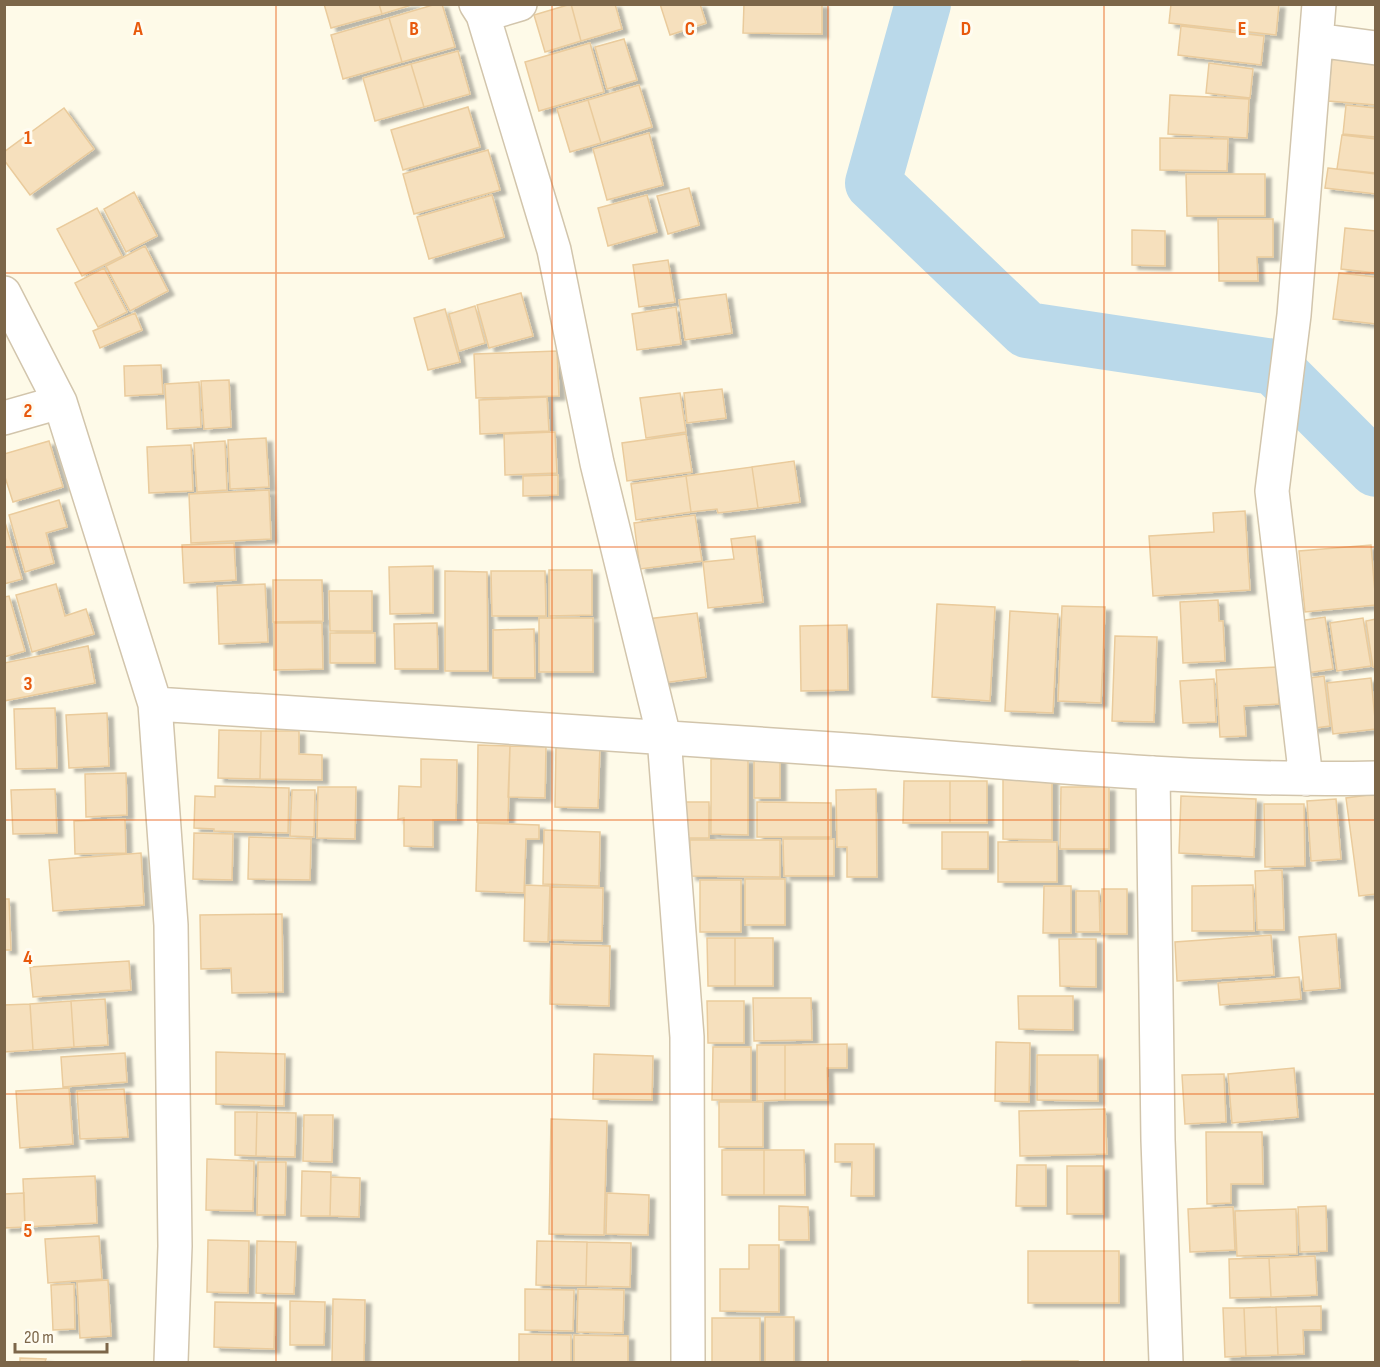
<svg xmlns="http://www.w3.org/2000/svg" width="1380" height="1367" font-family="'Sofia Sans Condensed',sans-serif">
<defs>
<filter id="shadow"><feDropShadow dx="6" dy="4" stdDeviation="1.5" flood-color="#0004"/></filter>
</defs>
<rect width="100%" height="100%" fill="#fefae8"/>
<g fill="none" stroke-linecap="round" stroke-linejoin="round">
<path stroke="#bad9ea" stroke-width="56" d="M923,4L873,183L1027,330L1274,367L1376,469"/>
</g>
<path fill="#f6e0bd" stroke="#eacb9c" stroke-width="1.5" filter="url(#shadow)" d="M324,4H379L382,14L331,28Z
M379,4H415L382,14Z
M436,4H442L455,47L402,62L389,18Z
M571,4H615L622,29L581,41Z
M571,4L581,41L545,52L534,15Z
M660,4H700L706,23L670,35Z
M744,4H822V34L743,33Z
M1171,4H1279L1276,35L1169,23Z
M389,18L402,62L343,79L331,35Z
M1181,26L1264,36L1261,65L1178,55Z
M624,39L637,80L607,89L595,47Z
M590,43L604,92L539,111L525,62Z
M458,51L470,94L424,107L411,64Z
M1332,55L1376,59V105L1328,101Z
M1209,63L1253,69L1250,98L1206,93Z
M411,64L424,107L375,121L363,78Z
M639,85L652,127L601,143L588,100Z
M1170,95L1249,99L1247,138L1168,134Z
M588,100L601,143L570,152L557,109Z
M1346,105L1376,108V137L1343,134Z
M468,107L480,147L403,170L391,130Z
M64,108L94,149L30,195L4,160V152Z
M649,133L663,185L607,200L593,149Z
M1342,135L1376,139V173L1337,169Z
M1160,138L1228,139L1227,171L1160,170Z
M488,150L500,190L414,214L403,174Z
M1328,168L1376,174V194L1325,188Z
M1186,174H1265V216H1187Z
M689,188L699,225L668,234L657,196Z
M134,192L157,236L126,252L104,209Z
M492,195L504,237L429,259L417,217Z
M647,195L657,232L608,246L598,208Z
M97,208L122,256L82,276L57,229Z
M1218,219H1273V257H1257L1258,281H1219Z
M1345,228L1376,231V273L1341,269Z
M1132,230L1165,231V266L1132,265Z
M145,246L168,291L130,311L106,266Z
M668,260L675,302L639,307L633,265Z
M104,268L127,312L98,327L75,283Z
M1339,273L1376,277V324L1333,319Z
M521,293L533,336L489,348L477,305Z
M726,294L732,333L685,340L679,300Z
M475,306L485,343L459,351L449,314Z
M676,307L681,344L637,350L632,314Z
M445,309L460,362L428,370L414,318Z
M135,313L142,330L100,348L93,331Z
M557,351L559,396L476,398L474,354Z
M161,365L163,394L125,396L124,366Z
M229,380L231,427L204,429L201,381Z
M199,382L201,427L167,429L165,384Z
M722,389L726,418L687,423L684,393Z
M680,393L686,432L646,438L640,398Z
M547,397L549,431L480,434L479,400Z
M555,432L557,473L505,475L504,434Z
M686,434L692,472L627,481L622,443Z
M266,438L269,487L230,489L228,440Z
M49,441L63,487L13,502L4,474V454Z
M225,441L227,490L197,492L194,443Z
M191,445L193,491L149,493L147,447Z
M794,461L800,502L758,508L752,467Z
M752,467L758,508L718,513L717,509L691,512L686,476Z
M558,475V495L523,496V476Z
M686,476L691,512L636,520L631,484Z
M269,490L271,539L191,543L189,494Z
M59,500L67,527L46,533L54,563L25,572L9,515Z
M1245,511L1250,590L1153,596L1149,536L1214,532L1213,513Z
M695,515L702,561L640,569L634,523Z
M4,519L22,579L4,584Z
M755,536L763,602L708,608L703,562L734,559L731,539Z
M234,543L236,580L184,583L182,545Z
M1371,545L1376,605L1305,612L1299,551Z
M433,566V613L390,614L389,567Z
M549,570H592V615L549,616Z
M445,571L487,572L488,671H445Z
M491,571H545L546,616H492Z
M273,580H322L323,621L273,622Z
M56,584L65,616L86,609L94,634L32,652L16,595Z
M265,584L268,642L219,644L217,586Z
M329,591H372V631H330Z
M9,596L25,651L4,657V597Z
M1218,600L1219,621H1223L1225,661L1183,663L1180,602Z
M937,604L995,607L990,701L932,697Z
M1062,606L1105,607L1101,703L1058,701Z
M1010,611L1058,614L1053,713L1005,711Z
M697,613L706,677L656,684L647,619Z
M1325,617L1333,669L1307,673L1299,621Z
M539,618H593V672H539Z
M1363,618L1371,666L1337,671L1330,623Z
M1376,619V667H1373L1366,621Z
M274,623H322L323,669L274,670Z
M437,623L438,669H395L394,624Z
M847,625L848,690L801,691L800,626Z
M534,629L535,678H493V630Z
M330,633H375V663H330Z
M1115,636L1157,637L1154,722L1112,721Z
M88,646L95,683L4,701V663Z
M1277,667L1279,704L1244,706L1246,736L1220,737L1216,670Z
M1324,676L1330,726L1308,729L1302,679Z
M1371,678L1376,729L1333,734L1327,683Z
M1214,679L1216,722L1183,723L1180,681Z
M55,708L57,768L16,769L14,709Z
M107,713L109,766L69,768L66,715Z
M219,730L261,731L260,779L218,778Z
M261,731H299V754L322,755V780L260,779Z
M478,745L510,746L508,822H477Z
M556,745H600L598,808L555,807Z
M510,746L546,747L545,798L508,797Z
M754,751H780V798H754Z
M421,759L457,760L456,820H433V847L404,846V818L398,819L399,786L421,787Z
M711,759H748V835L711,834Z
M126,773L127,815L86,817L85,774Z
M1003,778H1052V840L1003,839Z
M904,781H950V823H903Z
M950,781H987V823H950Z
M215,786L289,788L288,833L214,831V829L194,828L195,796L215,797Z
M318,787H356L355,839L317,838Z
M1061,787H1109V849H1060Z
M55,789L57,833L13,834L11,790Z
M876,789L877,877H847V847H837L836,790Z
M292,790H315L314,837L290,836Z
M1376,794V894L1359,896L1346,798Z
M1181,796L1256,799L1254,857L1179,853Z
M1336,799L1341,859L1311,861L1307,801Z
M682,802H709V838H681Z
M757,802L831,803V837H757Z
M1264,804H1304L1305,866L1265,867Z
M125,819L126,853L75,854L74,821Z
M478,823L539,825V839H526L524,893L476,891Z
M544,830L600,832L599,886L543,884Z
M942,832H988V869H942Z
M194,833L233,834L232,880L193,879Z
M249,837L311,839L310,880L248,879Z
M783,839H834V876H784Z
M690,840H780V877L690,876Z
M998,842H1057V882H998Z
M141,853L144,905L53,911L49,860Z
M1282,870L1284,930H1257L1255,871Z
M745,879H785V925H745Z
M700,880H741V932H700Z
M525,885L550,886L548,942L524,941Z
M1253,885L1254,931H1192V886Z
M1044,886H1071V933H1043Z
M551,887L603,888L602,941L550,940Z
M1102,889H1127V934H1102Z
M1076,891H1099L1100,932H1076Z
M4,899H9L11,950H4Z
M282,914L283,992L232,993L231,968L201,969L200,915Z
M1336,934L1340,988L1304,991L1299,937Z
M1271,935L1274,975L1177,981L1175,942Z
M707,938H735V986H708Z
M735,938H773V986H735Z
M1059,939H1096V987L1060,986Z
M551,944L610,946L609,1006L550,1004Z
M129,961L131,990L33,997L30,967Z
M1299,977L1301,999L1220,1005L1218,983Z
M1018,996H1073V1030L1019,1029Z
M753,998H811L812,1040L754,1041Z
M105,999L108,1045L74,1047L71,1001Z
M71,1001L74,1047L33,1050L30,1004Z
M707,1001H744V1043H708Z
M30,1004L33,1050L4,1052V1005Z
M996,1042L1030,1043L1029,1102L995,1101Z
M847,1044V1068H827L828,1100H785V1045Z
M757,1045H785V1100L757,1101Z
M713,1047H751V1100H712Z
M216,1052L285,1054L284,1106L216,1104Z
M125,1053L127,1082L63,1087L61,1057Z
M594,1054L653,1056L652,1100L593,1099Z
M1037,1055H1098V1101L1037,1100Z
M1294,1068L1298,1117L1232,1123L1228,1074Z
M1224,1074L1226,1122L1185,1124L1182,1075Z
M69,1088L73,1144L20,1148L16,1091Z
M124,1089L128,1137L80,1139L77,1091Z
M719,1102H763V1147H719Z
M1105,1109L1107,1154L1020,1156L1019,1111Z
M235,1112H257L256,1156L235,1155Z
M257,1112L296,1113L295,1157L256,1156Z
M304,1115H333L332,1162L303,1161Z
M551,1119L607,1121L604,1235L549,1234Z
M1206,1132H1262L1263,1184H1231V1203L1207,1204Z
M835,1144H874V1196H851L852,1162H835Z
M722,1150H764V1195H722Z
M764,1150H804L805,1195H764Z
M207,1159L254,1161L253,1211L206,1210Z
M258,1162H286L285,1215H257Z
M1017,1165H1046V1206H1016Z
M1067,1166H1103V1214H1067Z
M302,1171L331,1172L330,1216H301Z
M95,1176L97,1223L25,1227L23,1179Z
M331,1177L360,1178L359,1217L330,1216Z
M24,1193L25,1227L4,1228V1194Z
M607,1193L649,1195L648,1235L606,1234Z
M779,1206L808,1207L809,1240H779Z
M1326,1206L1327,1251L1300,1252L1298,1207Z
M1233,1207L1235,1250L1190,1252L1188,1209Z
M1296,1209L1297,1254L1237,1256L1235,1211Z
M99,1236L102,1279L48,1283L45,1239Z
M208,1240L249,1241L248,1293L207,1292Z
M257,1241L296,1242L294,1294L256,1293Z
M537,1241L587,1242L586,1286L536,1285Z
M587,1242L631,1243L630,1287L586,1286Z
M749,1245H779V1312L720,1311V1269H749Z
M1028,1251H1119V1303H1028Z
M1315,1256L1317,1295L1271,1297L1269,1258Z
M1269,1258L1271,1297L1230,1298L1229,1259Z
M108,1280L111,1336L80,1338L77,1282Z
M74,1284L75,1329L53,1330L51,1285Z
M525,1289L574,1290L573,1331L525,1330Z
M578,1289L624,1290L623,1333L577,1332Z
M333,1299L365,1300L364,1362H332Z
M290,1301L325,1302L324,1345H290Z
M215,1302L275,1303L274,1349L214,1347Z
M1321,1306V1330H1303L1304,1354L1278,1355L1276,1307Z
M1276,1307L1278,1355L1246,1356L1244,1308Z
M1223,1308H1244L1246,1356L1225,1357Z
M765,1317H794V1362H765Z
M712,1318H760V1362H712Z
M519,1334L571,1335V1362H519Z
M574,1335L628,1336V1362H574Z
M20,1358L46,1359L45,1362H20Z
M1022,1361H1078V1362H1022Z"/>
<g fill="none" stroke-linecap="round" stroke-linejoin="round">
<defs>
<path id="minor" d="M476,4L483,15L554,250L597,463L664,737L687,1037L688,1362
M483,15L520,4
M1316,40L1376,48
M4,293L60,402L155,704
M4,418L60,402
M1153,773L1158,1140L1166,1362
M1306,779L1272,491L1294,315L1319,4
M171,1362L175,1246L171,925L155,704C386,719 617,733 848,750C1023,763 1200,782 1376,778"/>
</defs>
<use href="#minor" stroke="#d2c5ac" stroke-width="36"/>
<use href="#minor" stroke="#fff" stroke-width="33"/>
</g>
<path fill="none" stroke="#e8590c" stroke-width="1.5" stroke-opacity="0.55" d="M276,4V1362M552,4V1362M828,4V1362M1104,4V1362M4,273H1376M4,547H1376M4,820H1376M4,1094H1376"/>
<g font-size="20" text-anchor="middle" font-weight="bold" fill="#e8590c" stroke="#fffcf1" stroke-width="6" stroke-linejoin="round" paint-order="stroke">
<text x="138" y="35">A</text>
<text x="414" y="35">B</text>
<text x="690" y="35">C</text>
<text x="966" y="35">D</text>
<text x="1242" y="35">E</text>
<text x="28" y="144">1</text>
<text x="28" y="417">2</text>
<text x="28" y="690">3</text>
<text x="28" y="964">4</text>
<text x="28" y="1237">5</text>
</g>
<rect width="1380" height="1367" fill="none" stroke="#7c6649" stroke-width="12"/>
<path d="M15 1343v9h92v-9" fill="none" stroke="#7c6649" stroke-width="3"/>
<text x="24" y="1343" font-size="18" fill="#7c6649" stroke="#fffcf1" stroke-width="4.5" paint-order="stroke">20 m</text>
</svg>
